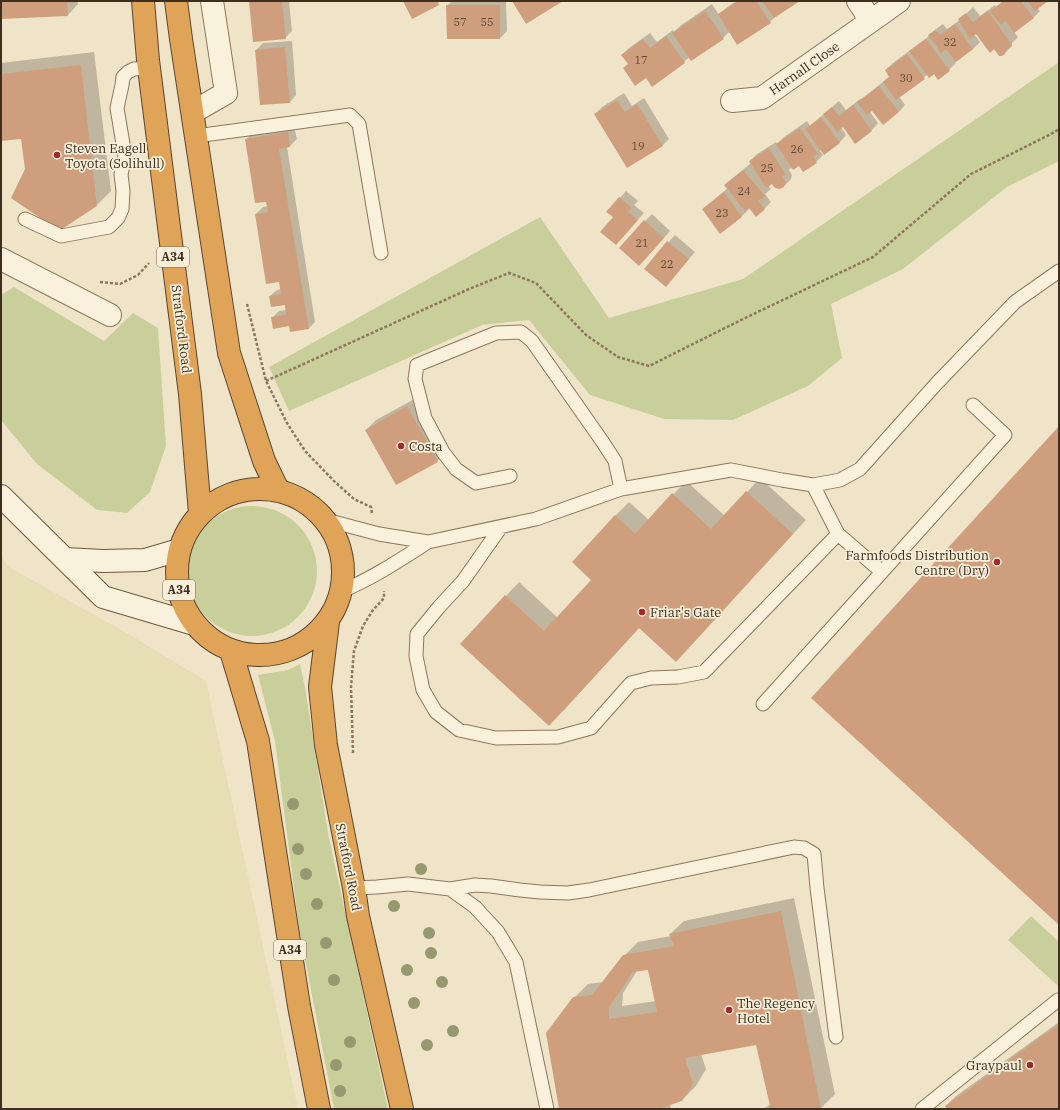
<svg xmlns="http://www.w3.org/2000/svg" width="1060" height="1110" font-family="'IBM Plex Serif',serif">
<rect width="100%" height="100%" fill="#f0e4c8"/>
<path fill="#e6deb5" d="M1,556L9,567L130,635L206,681L298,1109H1Z"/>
<path fill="#c9cf9b" d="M1059,62V161L1007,187L903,269L831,304L842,358L808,386L733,420L664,419L590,395L529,320L482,325L289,411L269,367L540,217L609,318L743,279Z
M14,287L104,341L133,313L158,328L166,446L150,492L127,513L97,510L37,464L1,420V295Z
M187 571a65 65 0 1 1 130 0a65 65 0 1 1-130 0Z
M300,664L305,687L328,833L388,1109H334L299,928L275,741L258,675L288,670Z
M1031,916L1059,942V987L1008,940Z"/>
<path fill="#0003" fill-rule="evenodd" d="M1,1H78V4L68,15L1,18Z
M250,1H289L292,31L285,38Z
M452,1H506L507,31L500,38L447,6Z
M736,1H798L777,15L770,22L730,31L723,38L689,57L684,62L652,85L646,77L629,64L622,55L629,48L650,33L657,42L673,30L674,32L680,26L712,4L719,15L726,8Z
M1003,1H1047L1037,8L1040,11L1033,18L1014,32L1018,37L1012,43V46L1005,53L994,48L976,33L974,34L980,42L973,49L955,62L956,63L949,70L927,75L899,96L905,105L899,112L872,110L870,112L878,123L872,130L856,142L843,126L841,127L846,135L840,142L824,153L821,149L820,151L823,155L816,162L800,165L792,167L789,170L792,175L791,179L784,186L772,182L768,185L771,189L765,194L771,202L764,209L750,208L742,216L720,232L703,209L710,203L728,188L725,185L751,163L750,161L757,154L776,142L777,144L784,137L807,121L810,126L839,101L846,110L860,99L861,100L890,76L886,70L893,63L929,36L936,29L943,24L947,29L960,20L973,7L980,16L995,5L996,7Z
M292,41L296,95L290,102L256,50L263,43Z
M94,52L111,191L97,205L26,169L22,138L1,140V63Z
M624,93L632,106L644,98L669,139L662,146L595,114L602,107Z
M294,126L297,139L290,146L287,147L315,322L309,328L290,325L272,318L279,311L286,310V304L270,296L277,290L281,289L280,281L256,214L263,207L268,206L246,140L252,133Z
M626,191L638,201L634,205L644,213L622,237L614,217L620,198Z
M652,214L670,231L646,258L645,221Z
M675,235L695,252L666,286L645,269Z
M418,397L448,451L437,461L366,430L376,420Z
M760,478L806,520L689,647L640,627L563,711L506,596L519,582L558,618L593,580L615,516L629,502L649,520L686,481L725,516Z
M794,898L835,1094L820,1109H763L771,1104L757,1044L701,1054L706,1069L696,1086L682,1100L670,1104L671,1109H560L574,998L588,984L603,982L624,956L638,942L671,936L670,934L684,921ZM649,969L656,1001L622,1006L623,993L637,971Z
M1059,1022V1109H948L946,1106L956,1096Z"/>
<path fill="#cf9f7d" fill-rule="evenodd" d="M1,1H67L68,16L1,19Z
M249,1H282L286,39L253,42Z
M403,1H438L439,5L412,19Z
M512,1H563L526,24Z
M738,1H756L771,23L737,45L718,14Z
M762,1H800L774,18Z
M1004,1H1021L1034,18L1014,33L1006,21L1001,25L990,11Z
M1027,1H1048L1035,11Z
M446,5H500V39H447Z
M705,11L724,39L691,61L672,33Z
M988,11L1012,45L1006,50L1005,54L1002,56H999L994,49L990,53L976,34L970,39L958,19L966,13L973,22Z
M955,24L973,49L956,62L946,49L941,53L928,35L935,30L940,35Z
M666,36L685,63L652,87L646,78L635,86L623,68L628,64L621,55L643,39L650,48Z
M926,39L950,71L938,80L934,74L929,78L909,51Z
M285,47L290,103L260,105L255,50Z
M907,54L925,79L896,100L883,82L889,77L885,70Z
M81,65L97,206L59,231L11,198L25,169L21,139L1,141V74Z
M879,86L899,112L883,125L872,111L867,115L857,102Z
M617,100L625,112L637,104L663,146L627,168L594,114Z
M853,105L872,131L855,144L843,127L837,132L823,114L832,107L839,116Z
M821,117L840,143L824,155L805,129Z
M800,128L818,154L813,157L817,163L803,172L799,166L793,170L776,144Z
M288,132L290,147L279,149L309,329L290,332L289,326L273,329L271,317L286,315L285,305L271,307L269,296L281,294L279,282L266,284L255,214L268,212L266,202L255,203L245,139Z
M769,148L786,175L782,177L786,182L784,187L780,189L775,188L772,184L766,188L749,161Z
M743,170L765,196L758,201L765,209L756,217L749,208L745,211L724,185Z
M724,192L742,217L720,234L702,209Z
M619,197L632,208L628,212L638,220L616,245L600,232L613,217L606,212Z
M644,220L664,238L639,266L619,248Z
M667,241L689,259L666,287L644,269Z
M407,406L438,462L396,485L365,430Z
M1059,426V925L811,698Z
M746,491L793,534L676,662L639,628L549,726L460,644L505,595L544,631L591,580L572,562L615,515L635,534L672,493L711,529Z
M781,911L821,1109H767L770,1106L756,1045L685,1058L693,1084L682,1101L659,1109H559L546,1033L573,997L592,995L623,955L674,946L669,934ZM648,970L657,1012L609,1019V1008L633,972Z
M1059,1024V1109H947L945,1106Z"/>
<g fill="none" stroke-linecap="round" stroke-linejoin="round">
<defs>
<path id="lane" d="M196,136L350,115L359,124L381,253
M25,219L61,236L109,227L118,218L122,209L123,191L121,174L125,156L117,108L122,85L123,77L128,72L134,69L149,68
M510,476L476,483L456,469L443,452L425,418L415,379L417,365L496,333L521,332L532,341L602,441L615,461L621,489
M813,485L838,534
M326,520L379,534L428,542C400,560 373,578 342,591
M501,527L463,581L439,607L417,634L416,656L423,690L436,712L459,730L496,738L558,737L591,728L631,683L651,678L678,677L704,672L838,534L882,572L763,704
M428,542L536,519L621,489L731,470L782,480L813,485L840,480L860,469L937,383L1015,302L1059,271
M882,572L1005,435L973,405
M354,888L377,887L408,884L450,889L475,907L498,932L516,962L547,1109
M450,889L475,885L491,886L520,890L540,892L568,893L589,890L794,847L804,848L814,854L817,888L836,1037
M922,1109L1058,1000L1059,1001"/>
<path id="street" d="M858,1L871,21L899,1
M732,101L762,98L871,21
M193,112L226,93L212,1
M1,259L110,315"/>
<path id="secondary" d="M1,496L103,597L194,624
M65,559L103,561L145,560L179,550"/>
<path id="highway" d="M143,1L148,60L190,394L200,513
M176,1L181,39L229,353L264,461L278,490
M177 572a83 83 0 1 1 166 0a83 83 0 1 1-166 0Z
M328,622L320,687L326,745L354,888L358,916L402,1109
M231,651L258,741L299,1006L319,1109"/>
</defs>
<use href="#lane" stroke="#8d765c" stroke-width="15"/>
<use href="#street" stroke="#8d765c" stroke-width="24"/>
<use href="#secondary" stroke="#6f573f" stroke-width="24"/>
<use href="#highway" stroke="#5b4430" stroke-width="24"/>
<path stroke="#8d765c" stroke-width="2.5" stroke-dasharray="3 2" stroke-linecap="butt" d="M100,282L120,284L138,275L149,263
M247,304L266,381L287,423L305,451L335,482L354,499L371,507L372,513
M266,381L469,289L509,273L536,283L586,335L618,357L649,366L743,319L873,257L971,174L1051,134L1059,129
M353,753L351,687L354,651L363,626L373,610L384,598V591"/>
<use href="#lane" stroke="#faf1dc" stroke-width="13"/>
<use href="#street" stroke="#faf1dc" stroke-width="22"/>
<use href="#secondary" stroke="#faf1dc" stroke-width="22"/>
<use href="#highway" stroke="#e0a458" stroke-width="22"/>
</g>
<g fill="#96986f">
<circle cx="293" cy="804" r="6"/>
<circle cx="298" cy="849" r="6"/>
<circle cx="421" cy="869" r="6"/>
<circle cx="306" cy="874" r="6"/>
<circle cx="317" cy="904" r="6"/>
<circle cx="394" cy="906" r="6"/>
<circle cx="429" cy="933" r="6"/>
<circle cx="326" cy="943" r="6"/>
<circle cx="431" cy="953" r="6"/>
<circle cx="407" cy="970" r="6"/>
<circle cx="334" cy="980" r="6"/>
<circle cx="442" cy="982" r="6"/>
<circle cx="414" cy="1003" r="6"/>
<circle cx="453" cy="1031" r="6"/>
<circle cx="350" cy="1042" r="6"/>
<circle cx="427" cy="1045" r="6"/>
<circle cx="336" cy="1065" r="6"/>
<circle cx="340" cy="1091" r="6"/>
</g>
<g fill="#9e2a2b" stroke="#f7eed8" stroke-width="1.5">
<circle cx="57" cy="155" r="4"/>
<circle cx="401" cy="446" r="4"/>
<circle cx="997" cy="562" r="4"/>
<circle cx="642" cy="612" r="4"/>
<circle cx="729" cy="1010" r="4"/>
<circle cx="1030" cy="1065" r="4"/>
</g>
<g text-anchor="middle" stroke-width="3.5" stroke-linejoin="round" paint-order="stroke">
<g font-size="11" fill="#624a37">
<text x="460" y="26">57</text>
<text x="487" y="26">55</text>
<text x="950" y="46">32</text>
<text x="641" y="64">17</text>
<text x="906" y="82">30</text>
<text x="638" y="150">19</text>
<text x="797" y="153">26</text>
<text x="767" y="172">25</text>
<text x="744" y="195">24</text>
<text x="722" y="217">23</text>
<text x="642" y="247">21</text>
<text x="667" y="268">22</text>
</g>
<g fill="#f7eed8" stroke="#756857" stroke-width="1">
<rect x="157" y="247" width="32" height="20" rx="3"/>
<rect x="163" y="580" width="32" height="20" rx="3"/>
<rect x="274" y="940" width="32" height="20" rx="3"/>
</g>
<g font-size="12" font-weight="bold" fill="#3d2e20">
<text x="173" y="261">A34</text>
<text x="179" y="594">A34</text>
<text x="290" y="954">A34</text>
</g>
<g font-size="13" fill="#3d2e20" stroke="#f7eed8">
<text transform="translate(804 68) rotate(-35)" y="5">Harnall Close</text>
<text transform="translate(182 329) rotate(83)" y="5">Stratford Road</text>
<text transform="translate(349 867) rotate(79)" y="5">Stratford Road</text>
</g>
<g font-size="13" fill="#3d2e20" stroke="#f7eed8" text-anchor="start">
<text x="65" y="153">Steven Eagell<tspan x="65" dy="15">Toyota (Solihull)</tspan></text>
<text x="409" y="451">Costa</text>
<text x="989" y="560" text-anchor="end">Farmfoods Distribution<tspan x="989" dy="15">Centre (Dry)</tspan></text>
<text x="650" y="617">Friar's Gate</text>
<text x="737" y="1008">The Regency<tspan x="737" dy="15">Hotel</tspan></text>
<text x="1022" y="1070" text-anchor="end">Graypaul</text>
</g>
</g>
<rect width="1060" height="1110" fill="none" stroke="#3d2e20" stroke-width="4"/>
</svg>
